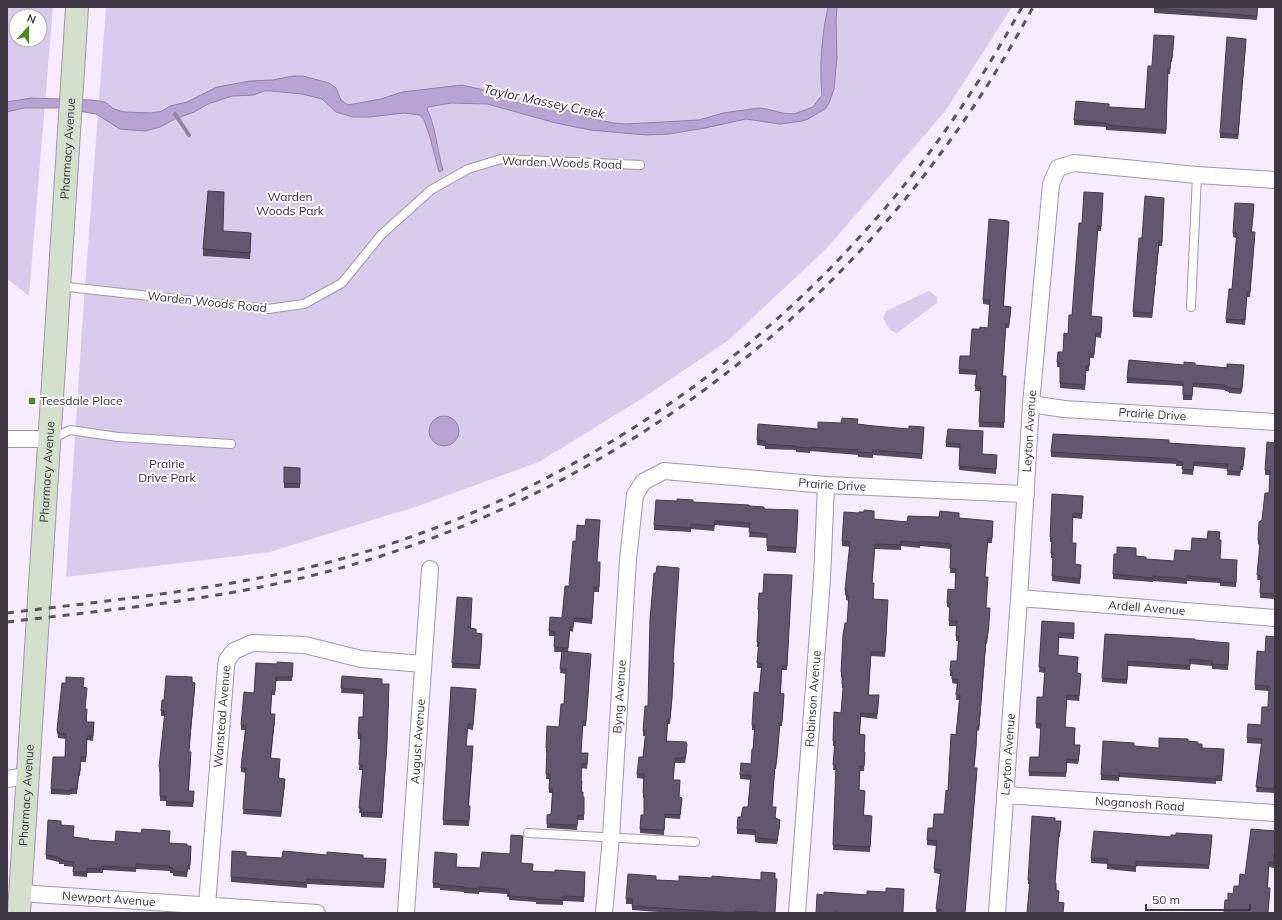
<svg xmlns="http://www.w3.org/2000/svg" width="1282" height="920" font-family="Mulish,sans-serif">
<rect width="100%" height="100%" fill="#f5edff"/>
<path fill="#d9cbeb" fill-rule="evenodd" d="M7,7H53L29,296L7,279ZM16,16H40V40H16Z
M106,7H1012L946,110L827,248L730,339L646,396L539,462L421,505L270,552L66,577L83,313Z
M929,291L937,297V303L897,333L890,330L883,318L886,311Z"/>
<path fill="#b8a3d2" stroke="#9383a7" d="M828,7H837L836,20L837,57L834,89L829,103L825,109L808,119L802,121L780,124L746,119L705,128L669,134L646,135L590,130L556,123L487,104L451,103L428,107L427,109C436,127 437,150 443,170L439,172L430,137L424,120L420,115L404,113L369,117H353L336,112L322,99L302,94L271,91H264L254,95L232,96L208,104L194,112L175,119L160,127L145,131L120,129L96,114L61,108H24L7,112V102L31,98L92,100L105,102L114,109L125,112L151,113L162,111L170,106L187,102L217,87L250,81L273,80L293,76H303L329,83L336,88L341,100L348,105L381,99L402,92L462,85L497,93L521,104L546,103L587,117L613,123L626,124L699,120L723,113L759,108L767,109L782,113L794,114L813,107L822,95C819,68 822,34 828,7Z
M429 431a15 15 0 1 1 30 0a15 15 0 1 1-30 0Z"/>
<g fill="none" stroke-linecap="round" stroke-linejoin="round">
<path stroke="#9383a7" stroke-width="4" d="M175,114L189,135"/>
<defs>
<path id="lane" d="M59,286L268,309L304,304L342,283L381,235L431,190L468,169L501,159L640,165
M1191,307L1197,175
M51,439L70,430L118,437L231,444
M528,833L695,842"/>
<g id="street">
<path id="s1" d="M1031,404L1064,409L1275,422"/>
<path d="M7,439H50"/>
<path id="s2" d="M1019,598L1275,618"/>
<path d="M7,779L27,776"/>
<path id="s3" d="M1005,795L1275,813"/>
<path id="s4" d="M20,893L317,913"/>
<path id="s5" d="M207,905L226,667L227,660L234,651L252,643L305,645L361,659L423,664"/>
<path id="s6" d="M406,913L430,569"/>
<path id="s7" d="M604,913L611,837L628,560L635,495L643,482L664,471L826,485L1026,494"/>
<path id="s8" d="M797,913L822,579L826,485"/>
<path id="s9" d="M997,913L1019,598L1031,404L1051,184L1058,168L1074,163L1197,175L1275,180"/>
</g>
<g id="secondary">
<path id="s10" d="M19,913L77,7"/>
</g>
</defs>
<use href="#lane" stroke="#a196b0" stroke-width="10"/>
<use href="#street" stroke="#a196b0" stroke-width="18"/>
<use href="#secondary" stroke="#a196b0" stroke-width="24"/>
<use href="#lane" stroke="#fff" stroke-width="8"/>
<use href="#street" stroke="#fff" stroke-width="16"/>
<use href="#secondary" stroke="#d4e0cc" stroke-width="22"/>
<path stroke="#595460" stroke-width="3" stroke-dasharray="7 7" stroke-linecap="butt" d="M7,613C106,601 205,591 302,569C518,518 718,396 865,231C927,163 978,87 1022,7
M7,622C107,610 208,601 306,577C555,517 782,366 935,161C972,112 1004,61 1033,7"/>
</g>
<path fill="#534b5f" d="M1154,7H1258L1257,20L1154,13Z
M1174,41L1172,62H1171L1170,74H1168L1166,134L1106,130V127L1074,125V120L1109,107L1145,109Z
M1246,43L1238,139L1220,138V133Z
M1103,198L1101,231H1098L1091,316L1102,322L1101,338L1096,337L1094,358H1090L1089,371H1086L1085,390L1060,388V367H1057V362L1063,352L1072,315L1082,223Z
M1164,198L1162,246H1159L1152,318L1133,317V312L1142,238Z
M1254,209L1252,232L1255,237L1250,297H1247L1245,325L1226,323V319L1232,289L1236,238L1233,237V233Z
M1008,222L1009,227L1004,306L1011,311L1009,328H1006L1003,376H1006L1004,428L979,427L980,391H975L976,375L959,374V369L970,356L980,329L988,328L990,305L983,304V300Z
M223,231L251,239L250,259L203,256V249Z
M1195,365L1244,369L1242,393L1241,392V394L1229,393V392L1225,391V390L1193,387L1192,400H1183V386L1127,383V378Z
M858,424L924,432L922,459L873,455V458L858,457V455L810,451V453L796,452V450L765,449V446L757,445V440L818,429Z
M983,436L982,454L997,455L996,474L959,470L960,448L946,447V443Z
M1169,443L1245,453L1243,470H1241L1240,476L1227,475L1228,469L1194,466L1193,475L1182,474L1183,466H1176V464L1051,457V452Z
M1275,443V599L1260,598L1261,580H1257L1260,546L1258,544V540L1262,520L1269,493L1270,475H1265V470Z
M284,467L300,468V488H284Z
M1083,496L1082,519L1073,518L1072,543L1076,548L1075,564L1081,569L1080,584L1052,581L1053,558H1051V542H1050V537Z
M749,506L798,515L796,553L767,551V538L749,537L750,528L715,525L714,531L691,529V532L654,530V525Z
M864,512L874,519L907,522L959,518L993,526L992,543H988L986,565L985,577L986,608L989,627L987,644H986L979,731L978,730L977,732L976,751L974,768L977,773L965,913H936L940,874L934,873L936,846L927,845V840L933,828L944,814L948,791L956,735L959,700H956L957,684L952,683V676H950V671L957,661L958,641H956V626H949L950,608L947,607V603L955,590V573H950L951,549L920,546V548L901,546V550L875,549L872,583L874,599L888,604L885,657L871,656L869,695L879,700L877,719L861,717L860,734L865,739L864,752L865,757L864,771H860L859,790L865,795L864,815L872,821L870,852L833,850L836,770H833L835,746H833L834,712L841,713L843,688H842V677H841V672L847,623L849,601L846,600V595H845V590L850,547L842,546V541L859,513Z
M1220,540L1221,545L1220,559L1237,565L1236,587L1220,586V583L1187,581V584L1153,581V582L1113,579V574L1136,556L1146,559L1174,561L1191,551Z
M597,562L600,572L599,592H594L592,624L574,622L573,632L570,631L568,652L591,658L586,726H583L581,753L588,758L587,769L582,768L581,780L582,785V792L583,797H584V820H578L577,830L547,828V824L551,814L552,793H549V779H546L547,753H546V742L559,727L564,704L566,674L560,673L562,652H554L555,636H549V631L562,618L569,586Z
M792,575L787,670H782L781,693L784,698L782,726H780L777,761L776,769H775L772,807L776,818L780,824L777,844L759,843L755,842V835L737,834V829L741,817L748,807L750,780L740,779V775L751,764L753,749L754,730H752V725L759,693L761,668H757L758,647H757V642L759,614H758V609L763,593Z
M472,603L471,628L482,638L480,669L452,668V663Z
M1042,621L1074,628V639L1059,638L1058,655L1078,662L1077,674L1081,678L1079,701L1067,700L1065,727L1075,733V745L1080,750L1078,764L1067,763L1066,777L1029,776V772L1039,757L1041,729L1036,728V724L1043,697L1045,673L1039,672Z
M1105,634L1195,640L1229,648L1228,670L1212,669V666L1190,664V670L1128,666L1127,684L1102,682Z
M1275,637V793L1256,792L1262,744L1247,743V738L1261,725L1268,707L1269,691L1255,690V685L1265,652Z
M256,663L293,668L292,681H276L275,695H272L271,714L275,719L271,758L280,764L279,778L285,783L281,817L243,814L246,773L241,772V768L245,730H241V725L254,693Z
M673,663L674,668L672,702L670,724H668L667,741L687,750L685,763H675L673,780L680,785L679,797L682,802L680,819L665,818L664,835L640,833V829L644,815V798H643V793L644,779L637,778V774L643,757L645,736H643V731Z
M342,676L382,684L387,747L382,818L361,817V813H359L363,770H359L361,739H358V734L363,717L364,694L341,693Z
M192,682L195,687L190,741L189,752L191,757L189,791L194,796L193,807L166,806V801H160V772H159L165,716H161V711L164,700Z
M83,687L87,722L94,727L93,741L87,740L86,762H81L80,776H79L77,794H70V795L51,794V789L65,757L66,739L58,738L57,730Z
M451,687L476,694L473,730L468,729L466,746L473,751L469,806H470L469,826L443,825Z
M1188,741L1198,744L1202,748L1224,754L1222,781H1216V784L1119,777V781L1101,780V775L1159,748Z
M1055,821H1061L1060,837H1059L1055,883L1056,890L1059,896L1058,902L1064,908L1030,884H1028V880Z
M61,825L74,837L88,840L115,842L170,843L187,846L191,850L190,870L188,869L187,877L173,876V873H170V871L136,869V872L103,870V873H87V877L73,876L74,867L64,866V864H59V862L46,859V855Z
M1275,831V859H1274V868L1269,867L1268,888L1270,893L1228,900L1239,886L1245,875Z
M523,840L521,863L533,871L585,876L584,902L563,901V905L536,904V902L509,900V897H507V894L479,892V894L464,893V892L440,890V888H433V883L456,867L480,868L510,854Z
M1212,840L1209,869L1136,866V872L1107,869V864L1091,863V858Z
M246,856L282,858H363L386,864L384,888L307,884V888L231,882V877Z
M712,878L761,880L775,879V913H671L632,910V904H626V899L656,880L679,881Z"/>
<path fill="#443d4d" d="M1246,39V43L1238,139V135Z
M1159,241V246L1152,318V313Z
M986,639V644L979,731V726Z
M195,683V687L190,741V736Z
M389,684L387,747L382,818V813Z
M275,714V719L270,763V758Z
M1080,745V750L1078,764V760Z
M285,779V783L281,817V812Z
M780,820V824L777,844V840Z"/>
<path fill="#61576e" stroke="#443d4d" d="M1154,7H1257V16L1154,8Z
M1154,35L1174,36L1172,58H1171L1170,69H1168L1166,130L1106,125V123L1074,120L1076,101L1109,104V107L1145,109L1148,66H1152Z
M1227,37L1246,39L1238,135L1220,133Z
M208,191L224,192L223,231L251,233L250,253L203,249Z
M1084,192L1103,193L1101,227L1098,226L1091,316L1102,317L1101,333H1096L1094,354L1090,353L1089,366H1086L1085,385L1060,383V363L1057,362L1058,352H1063L1064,333L1068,334L1069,315H1072L1079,223H1082Z
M1145,196L1164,198L1162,242L1159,241L1152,313L1133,312L1139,238H1142Z
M1235,203L1254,204L1251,232H1255L1250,292H1247L1245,320L1226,319L1229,289H1232L1237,233H1233Z
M989,219L1008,221V222H1009L1003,306L1011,307L1009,324H1006L1002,376H1006L1004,423L979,422L981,387L975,386L977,371L959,369L960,356H970L972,329H980V327L988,328L990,300H983Z
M1129,360L1184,365V362L1195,363V365L1227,368V364L1244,365L1242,388H1241V389L1229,388V387H1225V385L1193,383L1192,396L1183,395V382L1127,378Z
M842,418L858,419L857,424L874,426L909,429V426L924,427L922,454L873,450V453L858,452V450L810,447V448L796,447V446L765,444V441L757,440L758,424L818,429V422L841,423Z
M948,429L983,431L982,454L997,455L996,469L959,466L960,444L946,443Z
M1053,434L1169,440V443L1245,448L1243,466H1241L1240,472L1227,471L1228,464L1194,462L1193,470L1182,469L1183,462L1176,461V459L1051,452Z
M1267,442L1275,443V594L1260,593L1261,576L1257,575L1260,543L1259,540H1258L1259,522L1262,520L1265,493H1269L1270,471L1265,470Z
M284,467L300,468V484L284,483Z
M1052,494L1083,496L1082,514L1073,513L1072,543H1076L1075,564L1081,565L1080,579L1052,576L1053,553H1051L1052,537H1050Z
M677,499L693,500V502L749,505V506L764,507V509L798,510L796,548L767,546V534L749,532L750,523L715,521L714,526L691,524V528L654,525L656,500L677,501Z
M864,510L874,511V519L907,522L908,516L939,517L940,511L959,513V518L993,521L992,538H988L986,560L985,577H988L986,608H990L989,623L987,639H986L979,726H978L977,728L976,746L974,768H977L965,913H941L942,910L936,909L941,870L934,869L937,841L927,840L928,828H933L934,814H944L946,790L948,791L951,734L956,735L960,695H956L958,679H952V671H950L951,661H957L959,636H956L957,621H949L950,603H947L948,589L955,590L956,569L950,568L951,544L920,541V543L901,541V545L875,544L872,583H874L873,599L888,600L885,652H871L868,695H879L877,714L861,713L859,734L865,735L864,752H865L864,766H860L859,790L865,791L863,815L872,816L870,847L833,845L836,765H833L835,741H833L834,712L841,713L843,689V684H842V672H841L843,635L845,623H847L849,596H846V590H845L850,542L842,541L844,512L859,513V512H864Z
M586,519L600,520L597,562H600V567L599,587H594L592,619L574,618L573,627H570L568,648L554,647L555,632L549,631L550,617L562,618L565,586H569L573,541H576L577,525L585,526Z
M1208,531L1220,532L1219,540H1221L1220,559L1237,560L1236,583L1220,582V579L1187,576V579L1153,576V578L1113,574L1114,554H1117V547L1136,548V556L1146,557V559L1174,561L1175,550L1191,551L1192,538L1207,539Z
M657,566L679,568L673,663H674L672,697L670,719H668L666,741L686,742L687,745L685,758H675L673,780H680L679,797L682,798L680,815L665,814L664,830L640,829L641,815H644V793H643L644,774H637L639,757H643L646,731H643L645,706H648L650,619L654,573H656Z
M764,574L792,575L787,666H782L780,693L784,694L782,722H780L777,756L776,764H775L772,807H776L775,818L780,820L777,840L759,838L755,837V830L737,829L738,817H741L743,807H748L751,775H740L741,763L751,764L752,749H753L755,725H752L754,692L759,693L762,664L757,663L759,642H757L759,609H758L759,593H763Z
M457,597L472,598L470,628L476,629V633L482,634L480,665L452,663Z
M1042,621L1074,623V634L1059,633L1058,655L1078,657L1077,673L1081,674L1079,696L1067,695L1065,727L1075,728L1074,745H1080L1078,760L1067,759L1066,773L1029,772L1030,757H1039L1041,724H1036L1037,697H1043L1045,668L1039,667Z
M1105,634L1195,639V640L1229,643L1228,665L1212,664V661L1190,659V666L1128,661L1127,680L1102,678Z
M1266,636L1275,637V789L1256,787L1262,739L1247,738L1248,724L1261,725L1262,707H1268L1269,686L1255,685L1257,651L1265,652Z
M562,651L591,654L586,721H583L581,753H588L587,764H582L581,780L582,781L581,792H583V797H584V815H578L577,825L547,824V815L551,814L553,789H549L550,774H546L547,749L546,748L547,726L559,727L561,704H564L566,669H560Z
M277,662L293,663L292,677H276L275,691L272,690L270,714H275L270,758L280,759L278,778L285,779L281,812L243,809L246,768H241L246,726L241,725L244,692L254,693L256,663L277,664Z
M166,676L192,677V682L195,683L190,736L189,752H191L188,791H194L193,803L166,801V796H160V768L159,767L165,711H161L162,700H164Z
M342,676L382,679V684H389L387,742L382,813L361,812V808H359L363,765H359L361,734H358L359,717H363L364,690L341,688Z
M66,677L84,678L83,687L87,688L85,709H87L86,722H94L93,736H87L86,757H81L80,771H79L77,789H70V791L51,789L53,757H65L66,734L58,733L57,730L62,683H66Z
M451,687L476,689L473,725L468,724L466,746H473L468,806H470L469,821L443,820Z
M1159,738L1188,739V741L1198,742V744H1202V748L1224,749L1222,776H1216V779L1119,773V776L1101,775L1103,741L1134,743V746L1159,748Z
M1032,816L1055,818V821H1061L1060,832H1059L1055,883H1056V890L1059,891L1058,902L1064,903L1063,913H1027L1030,880H1028Z
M48,820L61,821V825L74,826L73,837L89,839L88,840L115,842L116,831L141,833L142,829L170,831L169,843L187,844V846H191L190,865H188L187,872L173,871V869L170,868V866L136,864V868L103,866V869L87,868V872H73L74,862L64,861V860L59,859V857L46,855Z
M1251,829L1275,831V854H1274V863L1269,862L1267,888H1270L1268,913H1224L1225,900H1228V893L1233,894L1234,886H1239L1240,874L1245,875Z
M1094,831L1171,837V835H1176V833L1212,835L1209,865L1136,861V867L1107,864L1108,859L1091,858Z
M511,835L523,836L521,863L533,864L532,871L555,872V870L585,872L584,897L563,896V900L536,899V898L509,896V892H507V889L479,887V889L464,888V887L440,885V884L433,883L435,852L457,854L456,867L480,868L482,852L510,854Z
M232,851L246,852V856L282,858L283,851L327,855V852L363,855V858L386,859L384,883L307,879V883L231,877Z
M761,872L775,873V879H777L775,913H758V912L735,911L734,913L632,906L633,899H626L628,874L656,876V880L679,881V876L712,878V876L761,880Z
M886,888L904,889L903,913H843L834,912V913H816L817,894L824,895V892L867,895V891L886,892Z"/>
<rect fill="#4f8823" stroke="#fefefe" stroke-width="1.5" x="28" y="397" width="8" height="8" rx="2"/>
<g text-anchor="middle" stroke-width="4" stroke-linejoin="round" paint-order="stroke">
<g font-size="12" fill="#3c3742" stroke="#fefefe">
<text dy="4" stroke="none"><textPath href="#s10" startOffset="766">Pharmacy Avenue</textPath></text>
<text transform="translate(562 163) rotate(2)" y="4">Warden Woods Road</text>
<text transform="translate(207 302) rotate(6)" y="4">Warden Woods Road</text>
<text dy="4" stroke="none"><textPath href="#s1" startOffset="122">Prairie Drive</textPath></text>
<text dy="4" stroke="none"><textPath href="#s9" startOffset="483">Leyton Avenue</textPath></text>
<text dy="4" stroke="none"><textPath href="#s10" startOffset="442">Pharmacy Avenue</textPath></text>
<text dy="4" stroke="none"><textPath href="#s7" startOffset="627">Prairie Drive</textPath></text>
<text dy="4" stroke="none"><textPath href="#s2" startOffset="128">Ardell Avenue</textPath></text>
<text dy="4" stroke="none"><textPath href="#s7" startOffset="217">Byng Avenue</textPath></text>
<text dy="4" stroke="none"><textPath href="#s8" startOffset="215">Robinson Avenue</textPath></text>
<text dy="4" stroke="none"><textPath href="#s5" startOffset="189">Wanstead Avenue</textPath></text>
<text dy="4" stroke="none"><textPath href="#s6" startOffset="172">August Avenue</textPath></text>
<text dy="4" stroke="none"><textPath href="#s9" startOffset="159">Leyton Avenue</textPath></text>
<text dy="4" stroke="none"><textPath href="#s10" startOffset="118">Pharmacy Avenue</textPath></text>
<text dy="4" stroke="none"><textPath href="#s3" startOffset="135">Noganosh Road</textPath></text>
<text dy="4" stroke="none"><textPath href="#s4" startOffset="89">Newport Avenue</textPath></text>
</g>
<g font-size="12" fill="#3f215b" stroke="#fefefe">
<text x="290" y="201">Warden<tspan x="290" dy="14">Woods Park</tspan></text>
<text x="167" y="468">Prairie<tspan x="167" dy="14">Drive Park</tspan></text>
</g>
<g font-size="12" fill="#3c3742" stroke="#fefefe" text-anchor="start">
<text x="40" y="405">Teesdale Place</text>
</g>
<g font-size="13" font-style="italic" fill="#3c1e57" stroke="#fefefe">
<text transform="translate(544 101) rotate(12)" y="5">Taylor Massey Creek</text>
</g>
</g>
<rect width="1282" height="920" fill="none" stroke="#3c3742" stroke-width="16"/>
<g transform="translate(28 28) rotate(21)"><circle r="19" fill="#fefefe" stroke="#b0aeb3"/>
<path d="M0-3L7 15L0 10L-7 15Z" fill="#4f8823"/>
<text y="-6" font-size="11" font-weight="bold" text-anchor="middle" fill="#3c3742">N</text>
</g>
<path d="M1146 904v6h104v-6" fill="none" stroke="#3c3742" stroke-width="2"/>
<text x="1152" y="904" font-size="12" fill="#3c3742" stroke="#fefefe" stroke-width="3" paint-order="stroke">50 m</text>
</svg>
